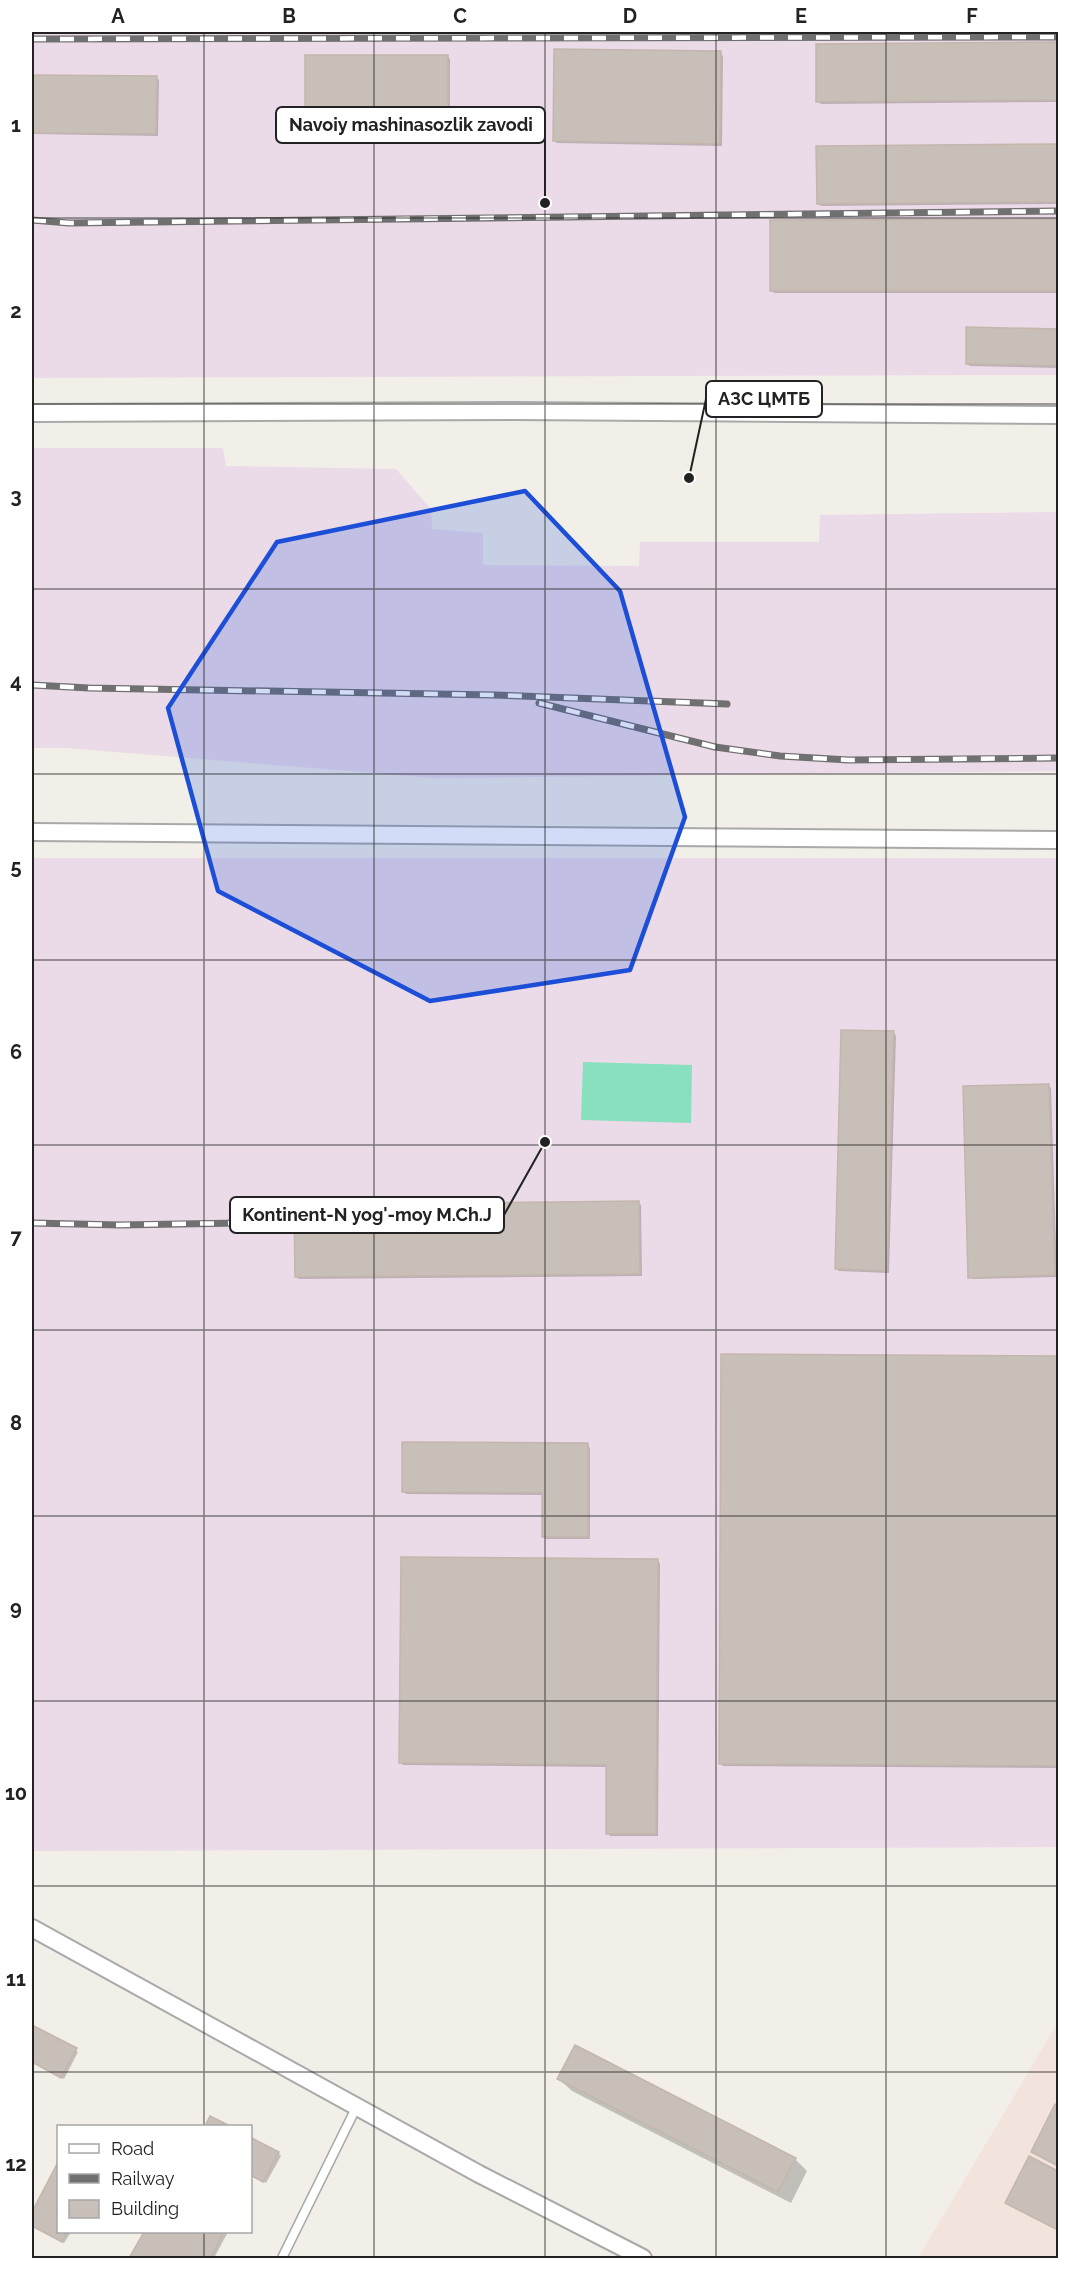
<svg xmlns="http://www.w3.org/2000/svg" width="1090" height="2290" font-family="Raleway,sans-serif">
<rect width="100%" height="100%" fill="#f2efe9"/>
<path fill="#ebdbe8" d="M32,32H1058V375L32,378Z
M32,448H223L226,466L396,469L431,509L432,529L483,533V565L639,566L640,542H819L820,515L1058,512V771L434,778L66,748H32Z
M32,858H1058V1847L32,1851Z"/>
<path fill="#f3e3dd" d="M1058,2022V2258H918Z"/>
<path fill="#88e0be" d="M583,1062L692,1065L691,1123L581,1120Z"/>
<path fill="#0003" d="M1058,44V102L821,104L818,101L817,46Z
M720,53L723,56L722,146L557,143L554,141Z
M447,56L450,59V124H309L307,121Z
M32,76L156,77L159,80L158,136L32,134Z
M1058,146V204L821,206L818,203V148Z
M771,221H1058V293H774L772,291Z
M967,329L1058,330V368L970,366L967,364Z
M894,1033L896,1036L889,1273L839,1271L836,1269Z
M1048,1085L1051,1088L1057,1277L973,1279L970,1277Z
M638,1202L641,1205L642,1276L299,1279L296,1277Z
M722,1355L1058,1357V1768L723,1766L720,1763Z
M588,1445L590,1448V1539H546L543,1536L544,1495L406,1494L403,1491Z
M657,1561L660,1563L658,1836H610L608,1833V1767L403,1765L401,1762Z
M32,2026L78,2052L64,2079L32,2062Z
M559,2079L795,2159L807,2171L791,2203L572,2091Z
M1055,2106L1058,2108V2166L1035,2154Z
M278,2153L281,2156L266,2183L250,2175Z
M1030,2158L1058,2172V2230L1010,2205Z
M58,2165V2232H71L64,2243L32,2226V2216Z
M145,2232H228L214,2258H131Z"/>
<path fill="#c7bfb8" stroke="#c4b6ab" stroke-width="1.5" d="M1058,42V100L816,102V44Z
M554,49L721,51L720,144L553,141Z
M305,55H448V122H305Z
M32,75L157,76L156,134L32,133Z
M1058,144V202L817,204L816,146Z
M1058,219V291H770V220Z
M966,327L1058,329V366L966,364Z
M841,1030L894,1031L887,1271L835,1269Z
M1049,1084L1055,1275L968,1278L963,1086Z
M639,1201L640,1274L295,1277L294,1205Z
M721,1354L1058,1356V1766L719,1764Z
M402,1442L588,1443V1537H542V1493L402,1492Z
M401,1557L658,1559L656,1834H606V1765L399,1763Z
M32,2025L77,2048L61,2078L32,2062Z
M575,2045L796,2158L778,2192L557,2079Z
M1055,2104L1058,2106V2166L1031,2152Z
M210,2116L230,2126H205Z
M250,2137L279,2152L263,2182L250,2175Z
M1029,2156L1058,2171V2230L1005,2203Z
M58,2162V2232H67L62,2242L32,2226V2212Z
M144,2232H224L210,2258H129Z"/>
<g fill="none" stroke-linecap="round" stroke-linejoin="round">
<defs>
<path id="lane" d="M282,2258L357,2106"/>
<path id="street" d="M32,413L513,411L1058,415
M32,832L1058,840
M32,1928L479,2174L643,2258"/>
</defs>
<use href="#lane" stroke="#a9a9a9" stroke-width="11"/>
<use href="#street" stroke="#a9a9a9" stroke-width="20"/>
<use href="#lane" stroke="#fff" stroke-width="8"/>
<use href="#street" stroke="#fff" stroke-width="16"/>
<defs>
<path id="rail" d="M32,39L1058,37
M32,220L69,223L1058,211
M32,685L89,688L494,695L727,704
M539,703L715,747L780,756L849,760L1058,758
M32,1223L120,1225L294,1222"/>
</defs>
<use href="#rail" stroke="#707070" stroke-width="7"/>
<use href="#rail" stroke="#fff" stroke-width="4.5" stroke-dasharray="14" stroke-linecap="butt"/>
</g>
<path fill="#1d4ed8" fill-opacity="0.2" stroke="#1d4ed8" stroke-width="4.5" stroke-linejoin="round" d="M525,491L620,591L685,817L630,970L430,1001L218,891L168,708L277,542Z"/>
<path fill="none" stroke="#222" stroke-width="1.5" stroke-opacity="0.55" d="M204,32V2126M374,32V2258M545,32V2258M716,32V2258M886,32V2258M32,218H1058M32,404H1058M32,589H1058M32,774H1058M32,960H1058M32,1145H1058M32,1330H1058M32,1516H1058M32,1701H1058M32,1886H1058M32,2072H1058M204,2232V2258"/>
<path fill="none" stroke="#222" stroke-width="2" d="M545 203L545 125M689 478L706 399M545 1142L504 1215"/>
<g fill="#222" stroke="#fff" stroke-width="2">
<circle cx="545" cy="203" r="6"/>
<circle cx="689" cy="478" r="6"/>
<circle cx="545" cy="1142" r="6"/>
</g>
<g fill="#fff" stroke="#222" stroke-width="2">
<rect x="276" y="107" width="269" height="36" rx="6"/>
<rect x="706" y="381" width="116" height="36" rx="6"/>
<rect x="230" y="1197" width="274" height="36" rx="6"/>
</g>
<g font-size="18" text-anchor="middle" font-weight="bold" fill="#222">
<text x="411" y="131">Navoiy mashinasozlik zavodi</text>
<text x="764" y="405">АЗС ЦМТБ</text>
<text x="367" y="1221">Kontinent-N yog'-moy M.Ch.J</text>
</g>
<rect width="1090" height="2290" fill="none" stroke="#ffffff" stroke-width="66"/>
<rect x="57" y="2125" width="195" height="108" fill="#ffffff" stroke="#a7a7a7" stroke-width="1.5"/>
<rect x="69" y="2144" width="30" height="9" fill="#ffffff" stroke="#a7a7a7" stroke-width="1.5"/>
<text x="111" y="2155" font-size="18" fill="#222222">Road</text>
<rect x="69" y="2174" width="30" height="9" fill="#707070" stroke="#a7a7a7" stroke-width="1.5"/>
<text x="111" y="2185" font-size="18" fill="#222222">Railway</text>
<rect x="69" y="2200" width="30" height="18" fill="#c7bfb8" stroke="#a7a7a7" stroke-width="1.5"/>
<text x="111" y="2215" font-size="18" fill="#222222">Building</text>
<rect x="33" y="33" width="1024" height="2224" fill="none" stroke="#222" stroke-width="2"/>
<g font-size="20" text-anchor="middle" font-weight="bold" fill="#222">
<text x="118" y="23">A</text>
<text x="289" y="23">B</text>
<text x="460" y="23">C</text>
<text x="630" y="23">D</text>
<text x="801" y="23">E</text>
<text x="972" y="23">F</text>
<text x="16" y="132">1</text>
<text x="16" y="318">2</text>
<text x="16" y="503">3</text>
<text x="16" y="688">4</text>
<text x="16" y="874">5</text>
<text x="16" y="1059">6</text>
<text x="16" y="1244">7</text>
<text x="16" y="1430">8</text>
<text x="16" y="1615">9</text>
<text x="16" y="1800">10</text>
<text x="16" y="1986">11</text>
<text x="16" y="2171">12</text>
</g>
</svg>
